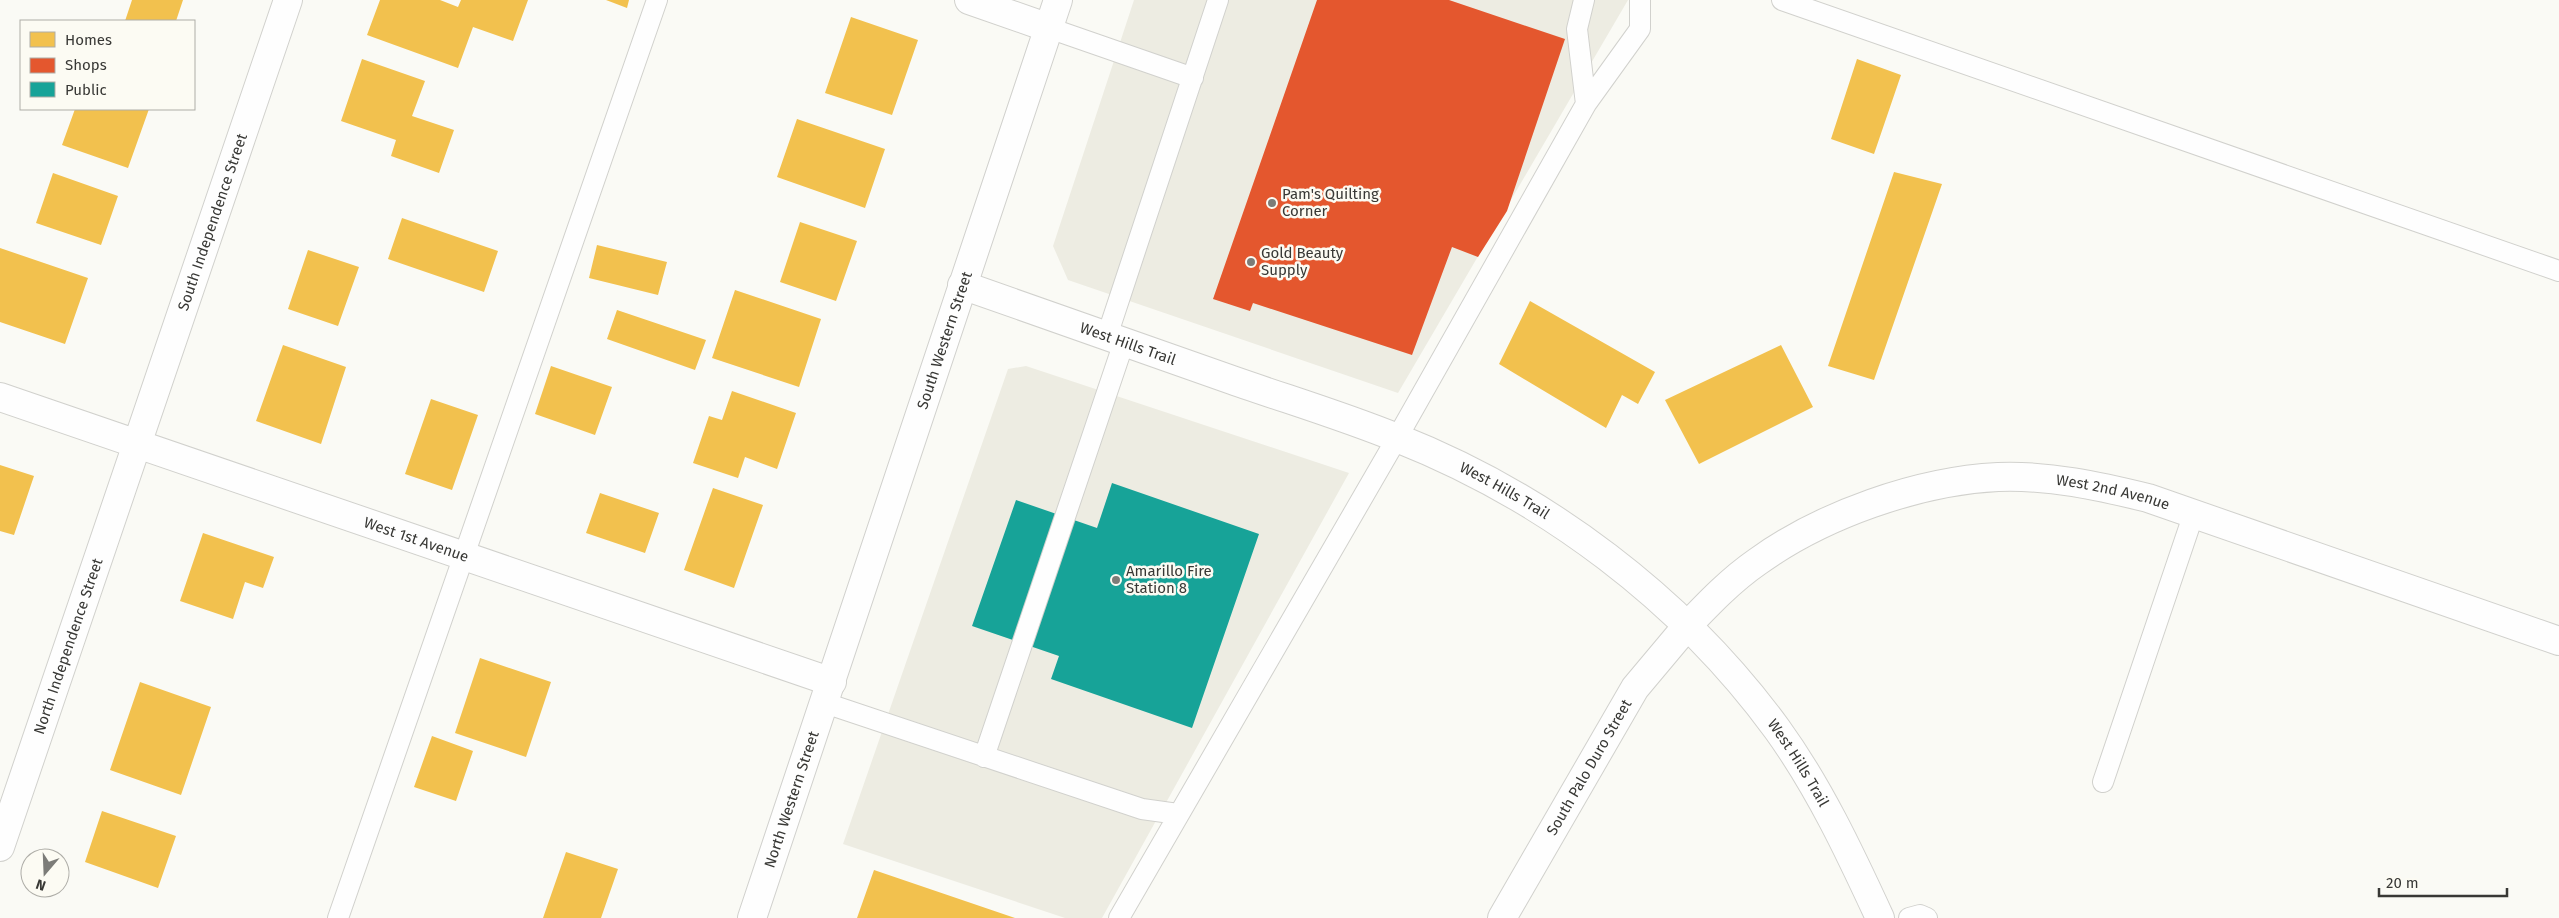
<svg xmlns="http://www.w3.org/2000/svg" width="2559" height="918" font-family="'Fira Sans',sans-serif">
<rect width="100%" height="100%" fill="#fafaf5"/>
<path fill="#edece2" d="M1134,0H1628L1398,393L1068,280L1053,246Z
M1026,366L1349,473L1102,918H1065L843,844L1008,369Z"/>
<path fill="#f2c14e" d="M132,0H183L176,21H125Z
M380,0H440L458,7L461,0H528L513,41L473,27L458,68L367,35Z
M606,0H629L627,8Z
M851,17L918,40L892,115L825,93Z
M362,59L425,81L412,116L454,130L439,173L391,156L396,140L341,121Z
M1857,59L1901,75L1874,154L1831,139Z
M75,109H149L128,168L62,145Z
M797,119L885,149L865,208L777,177Z
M1894,172L1942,184L1874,380L1828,366Z
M53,173L118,196L101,245L36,223Z
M402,218L498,251L484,292L388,259Z
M800,222L857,241L836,301L780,282Z
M597,245L667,262L658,295L589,278Z
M0,248L88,278L65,344L0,322Z
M308,250L359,267L338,326L288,309Z
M735,290L821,319L799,387L712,358Z
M1530,301L1655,372L1638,404L1622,395L1606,428L1499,364Z
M617,310L706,340L695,370L607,339Z
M283,345L346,367L321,444L256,421Z
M1781,345L1813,407L1699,464L1665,400Z
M551,366L612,387L595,435L535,414Z
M732,391L796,413L777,469L745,457L738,478L693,463L709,416L722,420Z
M431,399L478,415L452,490L405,474Z
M0,465L34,476L14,535L0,531Z
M713,488L763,505L734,588L684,570Z
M600,493L659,513L645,553L586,533Z
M203,533L274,557L263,588L245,582L233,619L180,601Z
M480,658L551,682L526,757L455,733Z
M140,682L211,707L181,795L110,770Z
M432,736L473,751L456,801L414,787Z
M102,811L176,836L158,888L85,862Z
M566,852L618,869L601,918H543Z
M874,870L1015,918H857Z"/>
<path fill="#e4572e" d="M1317,0H1449L1565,39L1507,211L1478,257L1452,247L1412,355L1253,303L1250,311L1213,299Z"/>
<path fill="#17a398" d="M1112,483L1259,534L1192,728L1051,679L1059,656L972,626L1016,500L1097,528Z"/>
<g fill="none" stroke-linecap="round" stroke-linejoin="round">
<defs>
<path id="service" d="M1584,0L1577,29L1586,104
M1782,0L2559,271
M1049,28L1193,78
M1107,336L1218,0
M825,703L1142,809L1178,814
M984,757L1124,342
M2103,782L2194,513
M338,918L657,0
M1119,918L1397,438L1586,104L1640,29V0
M1909,918L1920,915L1927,918"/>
<g id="minor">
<path d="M969,0L1049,28"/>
<path id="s1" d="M0,397L832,682"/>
<path id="s2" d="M1687,626C1709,603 1731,580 1757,562C1822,515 1918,481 1998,477C2049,475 2099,486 2148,498L2559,641"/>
<path id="s3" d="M0,847L288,0"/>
</g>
<g id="tertiary">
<path id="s4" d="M962,285C1052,317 1142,349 1232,380C1286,399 1343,416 1397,438C1546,497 1682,599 1777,729C1819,787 1850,853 1880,918"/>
<path id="s5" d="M1502,918L1635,688L1687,626"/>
</g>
<g id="secondary">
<path id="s6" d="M752,918L1058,0"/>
</g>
</defs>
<use href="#service" stroke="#d1d1cd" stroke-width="22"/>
<use href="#minor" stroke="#d1d1cd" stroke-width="30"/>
<use href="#tertiary" stroke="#d1d1cd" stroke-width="30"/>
<use href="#secondary" stroke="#d1d1cd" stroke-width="30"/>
<use href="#service" stroke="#fefefe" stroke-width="20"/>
<use href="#minor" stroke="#fefefe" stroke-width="28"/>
<use href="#tertiary" stroke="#fefefe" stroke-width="28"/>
<use href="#secondary" stroke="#fefefe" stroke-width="28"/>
</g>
<g fill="#7c7c78" stroke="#fcfbf3" stroke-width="2">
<circle cx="1272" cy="203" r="5"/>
<circle cx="1251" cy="262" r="5"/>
<circle cx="1116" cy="580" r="5"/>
</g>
<g text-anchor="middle" stroke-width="5" stroke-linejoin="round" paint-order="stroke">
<g font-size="15" fill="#383835" stroke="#fcfbf3" text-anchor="start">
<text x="1282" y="199">Pam's Quilting<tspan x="1282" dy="17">Corner</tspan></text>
<text x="1261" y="258">Gold Beauty<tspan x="1261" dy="17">Supply</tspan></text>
<text x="1126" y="576">Amarillo Fire<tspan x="1126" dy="17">Station 8</tspan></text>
</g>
<g font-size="15" fill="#383835" stroke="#fcfbf3">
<text dy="5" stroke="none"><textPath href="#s3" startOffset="660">South Independence Street</textPath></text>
<text dy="5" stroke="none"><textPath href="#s6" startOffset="609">South Western Street</textPath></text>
<text dy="5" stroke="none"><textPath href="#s4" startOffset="176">West Hills Trail</textPath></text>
<text dy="5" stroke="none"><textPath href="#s4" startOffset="581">West Hills Trail</textPath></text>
<text dy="5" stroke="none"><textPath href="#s2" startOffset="470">West 2nd Avenue</textPath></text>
<text dy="5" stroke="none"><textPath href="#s1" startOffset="440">West 1st Avenue</textPath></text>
<text dy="5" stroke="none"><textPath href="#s3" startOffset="212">North Independence Street</textPath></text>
<text dy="5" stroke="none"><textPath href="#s4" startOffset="986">West Hills Trail</textPath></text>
<text dy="5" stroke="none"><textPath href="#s5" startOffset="174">South Palo Duro Street</textPath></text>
<text dy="5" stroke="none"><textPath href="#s6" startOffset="125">North Western Street</textPath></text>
</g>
</g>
<rect x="20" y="20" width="175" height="90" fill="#fcfbf3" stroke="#aeada7"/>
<rect x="30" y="32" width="25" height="15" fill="#f2c14e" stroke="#aeada7"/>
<text x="65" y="45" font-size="15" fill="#383835">Homes</text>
<rect x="30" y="58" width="25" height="15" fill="#e4572e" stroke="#aeada7"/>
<text x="65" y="70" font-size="15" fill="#383835">Shops</text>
<rect x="30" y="82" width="25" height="15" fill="#17a398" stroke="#aeada7"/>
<text x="65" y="95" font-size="15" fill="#383835">Public</text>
<g transform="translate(45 873) rotate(199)"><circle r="24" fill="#fcfbf3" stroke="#aeada7"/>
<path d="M0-4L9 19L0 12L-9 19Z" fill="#7c7c78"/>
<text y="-8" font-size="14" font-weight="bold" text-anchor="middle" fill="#383835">N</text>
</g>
<path d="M2379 888v8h128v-8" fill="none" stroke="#383835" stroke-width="2.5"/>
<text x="2386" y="888" font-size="15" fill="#383835" stroke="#fcfbf3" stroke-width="4" paint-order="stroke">20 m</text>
</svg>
